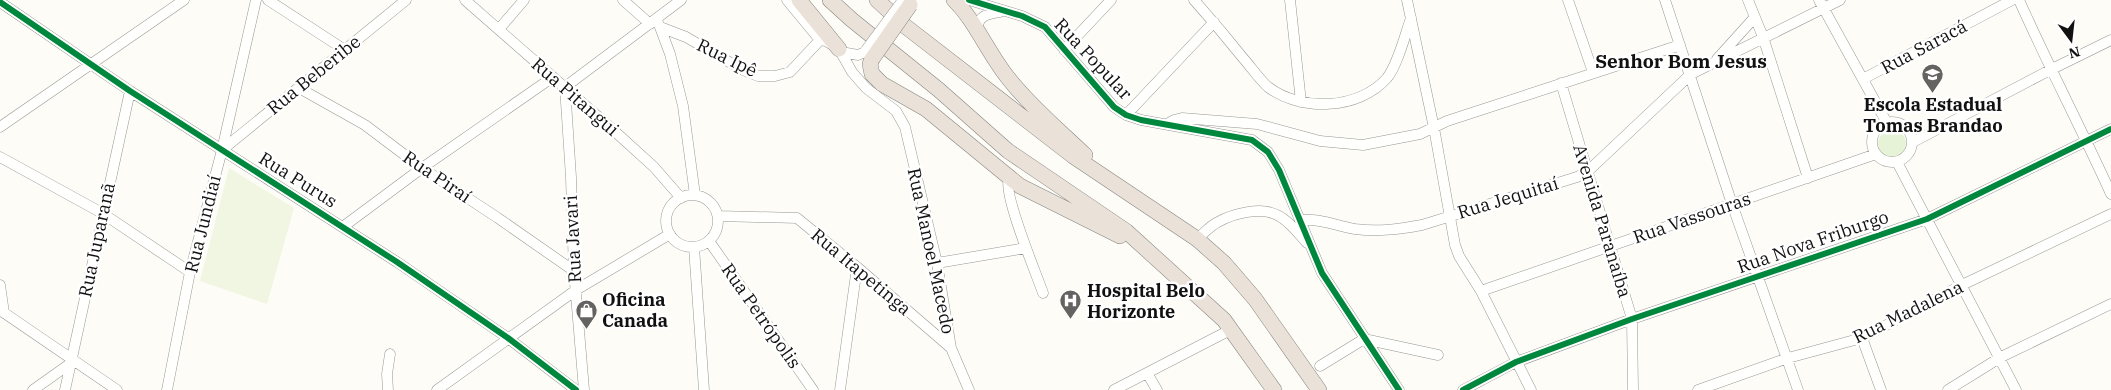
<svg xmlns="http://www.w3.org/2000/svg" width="2111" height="390" font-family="'IBM Plex Serif',serif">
<rect width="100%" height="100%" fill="#fdfcf7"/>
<path fill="#e7f3d7" d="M1878 144a14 14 0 1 1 28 0a14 14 0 1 1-28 0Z"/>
<path fill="#f0f6e1" d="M229,168L294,208L267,304L200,281Z"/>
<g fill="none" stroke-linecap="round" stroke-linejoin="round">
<defs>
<path id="minor" d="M268,0L345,50
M465,0L611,128L654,167L681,198
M623,0L650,24
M787,0L820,40L826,41L839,49L852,72L866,88L896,111L905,127L937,263L951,348
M969,0L1022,16L1045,27L1114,107L1126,115L1141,120L1252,140L1268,152L1279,170L1322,273L1399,390
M1194,0C1211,19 1227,38 1243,58C1251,67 1259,79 1268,87C1301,112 1359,110 1387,78C1398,64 1405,35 1411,18
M1290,0L1301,102
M1407,0L1434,128L1455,245L1459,256L1481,291L1531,390
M1568,0L1593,72
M1665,0L1732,204L1798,390
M1748,0L1763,37L1808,178
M1819,0L1887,123
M2019,0C2048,65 2081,128 2111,194
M0,2L130,91L397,262L508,338L576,390
M656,19L660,27L686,37L743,70L758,76H775L790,72L820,40
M660,27L670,54L683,106L695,195
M499,29L524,0
M976,30C979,15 987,14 1000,12
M1064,50L1111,0
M841,52L858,55L865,52
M1717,59L1755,17
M1863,79L2012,0
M1561,83L1632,319L1633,390
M565,87L571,177L574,271L584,390
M565,87L681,0
M299,88L365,125L422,168L498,218L574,271
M1126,115L1214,22
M1872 142a20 20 0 1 1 40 0a20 20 0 1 1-40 0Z
M1167,124L1174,120L1182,118L1257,124L1320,141L1363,145L1420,134L1447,121L1680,45
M0,127L184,0
M1913,142L2050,70L2111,40
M222,150L406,0
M0,157L102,213L190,272
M1897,162L2016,390
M1009,178C1002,192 1036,273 1043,293
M666 221a26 26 0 1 1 52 0a26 26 0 1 1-52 0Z
M718,216L797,218L857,267L951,348L969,390
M1301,220C1319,218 1337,226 1355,229C1379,232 1400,229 1422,225L1577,177L1587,172L1691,74L1840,0
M344,226L422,168L553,77
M1197,239C1204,233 1210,226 1218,222C1234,213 1263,206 1279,216C1289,221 1299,234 1307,243
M709,241L813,390
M694,247L704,390
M937,263L1026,248
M0,285L4,313
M1481,291L1876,154
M0,310L117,390
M1862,338L1881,390
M1320,366L1364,339L1438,355
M1147,373L1157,390
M33,390L71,363
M65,390L130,91
M167,390L190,272L222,150L256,0
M388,390L387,374L390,354
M437,390L576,290L670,234
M840,390L857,267
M1114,390L1232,329
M1463,390L1516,362L1632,319L1927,219L2111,129
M1698,390L1788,358L1862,338L1962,285L2111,214
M1948,390L2001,357L2111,304"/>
<path id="highway" d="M799,0L839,49
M830,0L852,20L939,90L1008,151L1126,231L1224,320L1274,390
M877,0L905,26L1073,156L1197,239L1224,263L1255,299L1319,390
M954,0C975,20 989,55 1009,79C1031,107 1060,131 1085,155
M872,59L870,64L872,74L882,84L926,109L1020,186L1120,236"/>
</defs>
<use href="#minor" stroke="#979795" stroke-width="11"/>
<use href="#highway" stroke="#858482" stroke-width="16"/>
<use href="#minor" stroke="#fffffe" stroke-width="10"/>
<use href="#highway" stroke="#eae1d8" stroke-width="15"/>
<defs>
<path id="minor-bridge" d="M866,50L903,0"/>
<path id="highway-bridge" d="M872,59L910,5"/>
</defs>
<use href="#minor-bridge" stroke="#979795" stroke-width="11" stroke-linecap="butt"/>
<use href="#highway-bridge" stroke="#858482" stroke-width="16" stroke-linecap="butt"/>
<use href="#minor-bridge" stroke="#fffffe" stroke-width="10"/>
<use href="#highway-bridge" stroke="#eae1d8" stroke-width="15"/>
<defs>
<path id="cycleway" d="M969,0L1022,16L1045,27L1114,107L1126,115L1141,120L1252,140L1268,152L1279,170L1322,273L1399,390
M0,2L130,91L397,262L508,338L576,390
M1463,390L1516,362L1632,319L1927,219L2111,129"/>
</defs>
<use href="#cycleway" stroke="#fff" stroke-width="9"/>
<use href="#cycleway" stroke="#00873e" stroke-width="6"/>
</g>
<defs>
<symbol id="school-pin" viewBox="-11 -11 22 30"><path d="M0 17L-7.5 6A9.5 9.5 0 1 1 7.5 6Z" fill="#646362" stroke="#fff"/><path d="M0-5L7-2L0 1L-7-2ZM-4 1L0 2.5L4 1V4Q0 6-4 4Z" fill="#fff"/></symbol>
<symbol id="hospital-pin" viewBox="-11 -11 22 30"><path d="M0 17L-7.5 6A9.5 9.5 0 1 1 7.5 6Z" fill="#646362" stroke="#fff"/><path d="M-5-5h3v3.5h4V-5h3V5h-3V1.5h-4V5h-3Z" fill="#fff"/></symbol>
<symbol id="shop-pin" viewBox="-11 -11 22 30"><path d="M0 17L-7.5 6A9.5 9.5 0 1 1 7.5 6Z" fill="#646362" stroke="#fff"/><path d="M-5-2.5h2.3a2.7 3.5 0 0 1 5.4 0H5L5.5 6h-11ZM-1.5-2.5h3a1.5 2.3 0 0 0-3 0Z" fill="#fff"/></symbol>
</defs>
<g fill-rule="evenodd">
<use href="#school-pin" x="1920" y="62" width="25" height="34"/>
<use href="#hospital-pin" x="1058" y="288" width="25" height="34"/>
<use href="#shop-pin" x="574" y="298" width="25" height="34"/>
</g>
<g text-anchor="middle" stroke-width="5" stroke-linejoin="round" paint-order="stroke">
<g font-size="18" fill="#111" stroke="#fff">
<text transform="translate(1924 47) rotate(-28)" y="6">Rua Saracá</text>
<text transform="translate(727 58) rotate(26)" y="6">Rua Ipê</text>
<text transform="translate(1093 59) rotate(47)" y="6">Rua Popular</text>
<text transform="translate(314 75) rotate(-39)" y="6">Rua Beberibe</text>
<text transform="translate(575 97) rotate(41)" y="6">Rua Pitangui</text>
<text transform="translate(437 177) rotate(34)" y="6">Rua Piraí</text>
<text transform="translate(298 180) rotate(32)" y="6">Rua Purus</text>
<text transform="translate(1508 198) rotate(-17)" y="6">Rua Jequitaí</text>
<text transform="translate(1692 218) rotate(-19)" y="6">Rua Vassouras</text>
<text transform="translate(1602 221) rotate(73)" y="6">Avenida Paranaíba</text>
<text transform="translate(203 224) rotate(-76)" y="6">Rua Jundiaí</text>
<text transform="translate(573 239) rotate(-93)" y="6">Rua Javari</text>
<text transform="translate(97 240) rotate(-78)" y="6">Rua Juparanã</text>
<text transform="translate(1813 242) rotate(-19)" y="6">Rua Nova Friburgo</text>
<text transform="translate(931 251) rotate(78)" y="6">Rua Manoel Macedo</text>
<text transform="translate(861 272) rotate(40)" y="6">Rua Itapetinga</text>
<text transform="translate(1908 312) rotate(-26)" y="6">Rua Madalena</text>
<text transform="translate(761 316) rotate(55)" y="6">Rua Petrópolis</text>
</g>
<g font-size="18" font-weight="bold" fill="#111" stroke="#fff" text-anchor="start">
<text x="1933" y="111" text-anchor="middle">Escola Estadual<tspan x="1933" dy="21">Tomas Brandao</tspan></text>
<text x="1087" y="297">Hospital Belo<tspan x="1087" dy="21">Horizonte</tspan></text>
<text x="602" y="306">Oficina<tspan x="602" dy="21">Canada</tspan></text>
</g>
<g font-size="19" font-weight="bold" fill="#111" stroke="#fff">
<text x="1681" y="68">Senhor Bom Jesus</text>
</g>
</g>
<g transform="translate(2071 40) rotate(165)" stroke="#ffffff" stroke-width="4" paint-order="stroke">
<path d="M0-4L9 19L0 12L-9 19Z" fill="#111111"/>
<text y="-8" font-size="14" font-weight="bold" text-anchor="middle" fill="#111111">N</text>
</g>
</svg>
